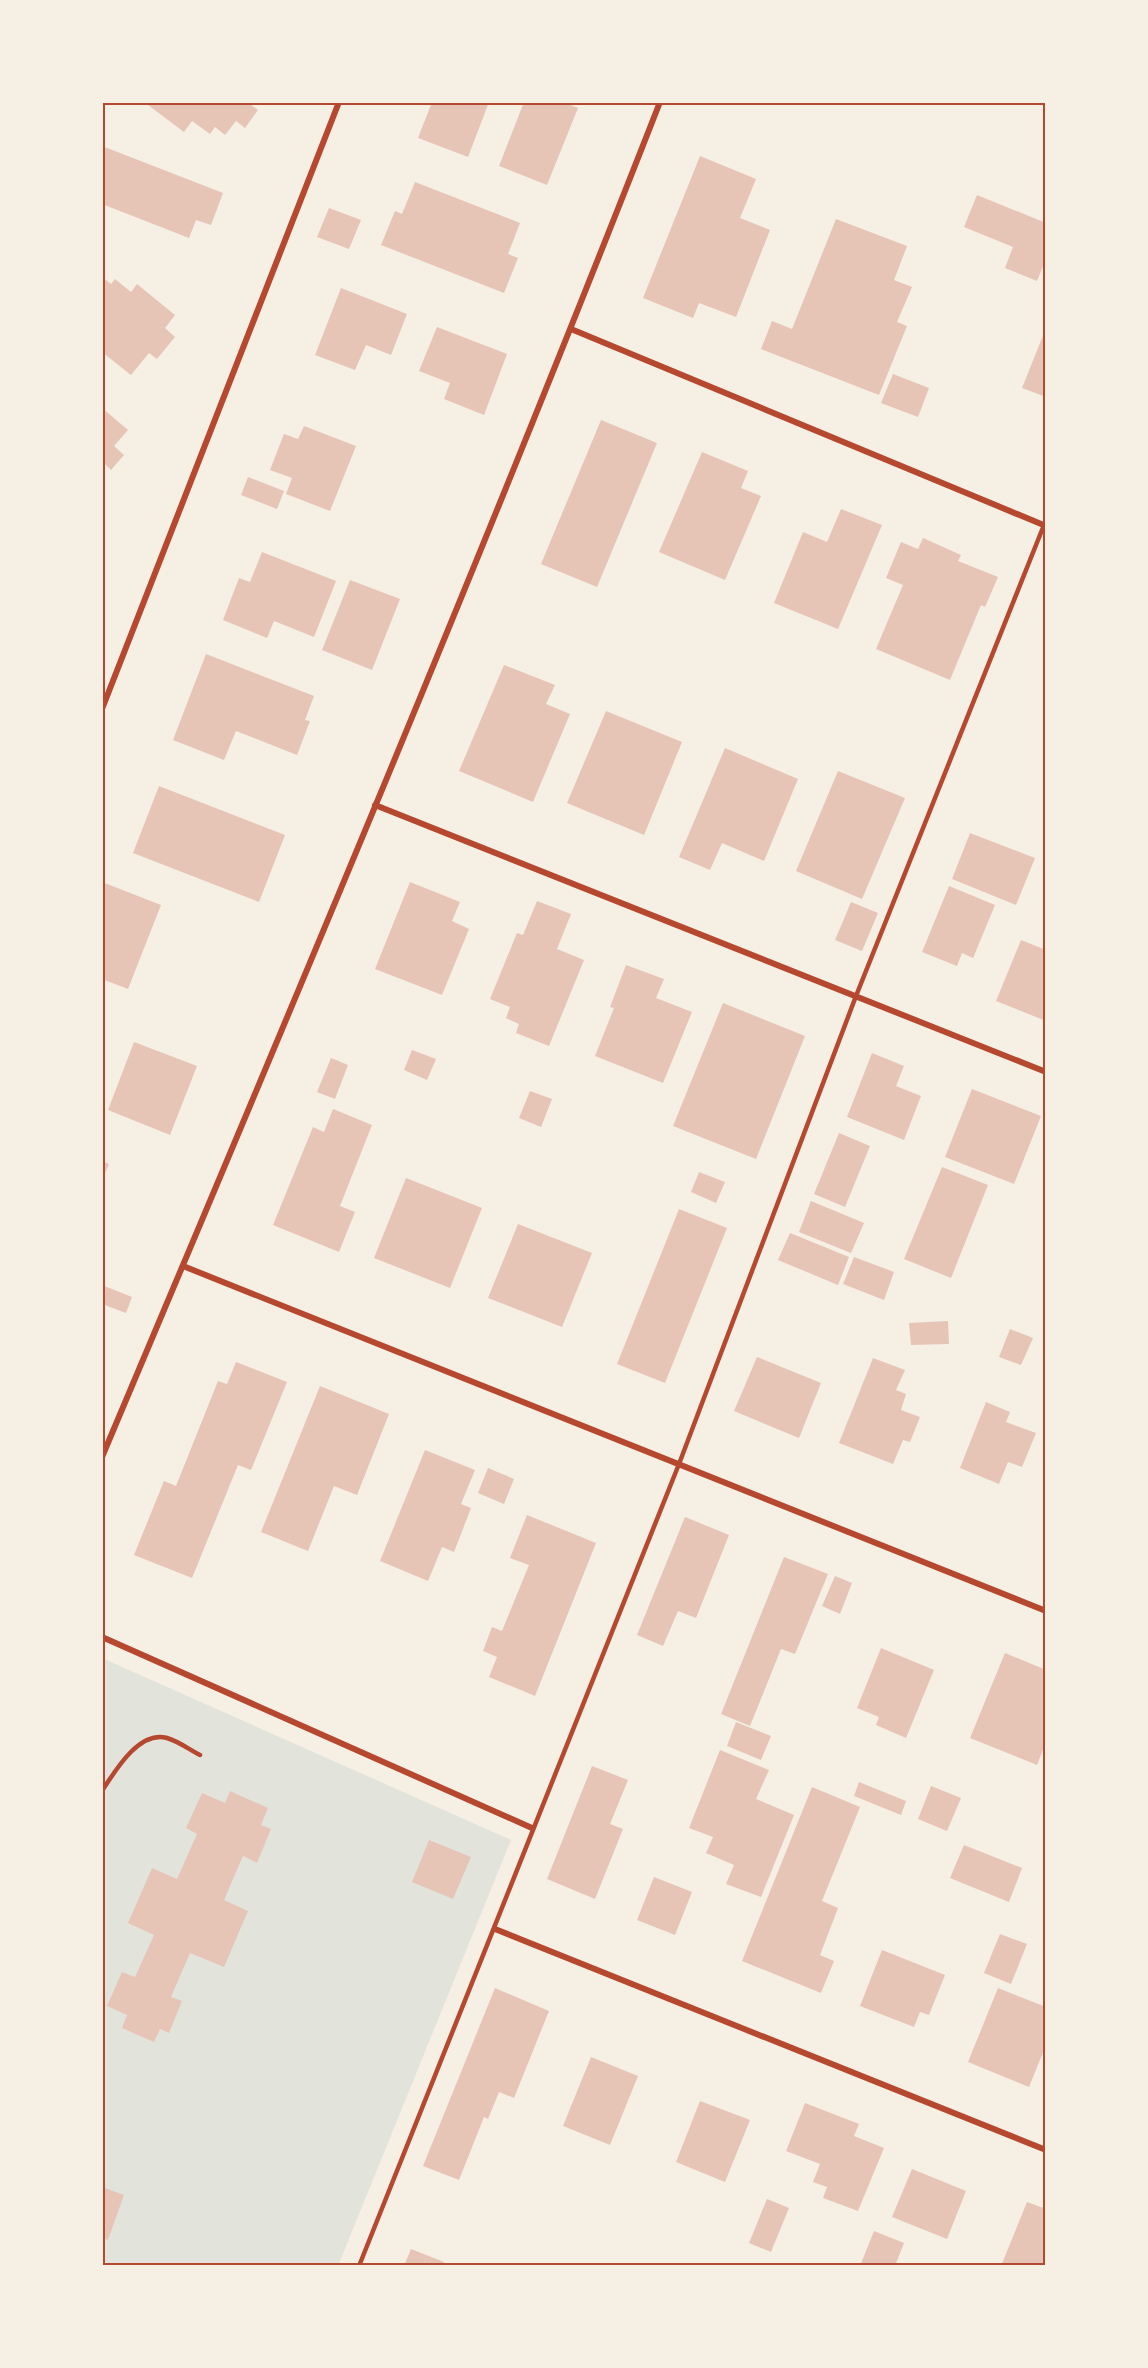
<svg xmlns="http://www.w3.org/2000/svg" width="1148" height="2368" font-family="Lato,sans-serif">
<rect width="100%" height="100%" fill="#f6efe4"/>
<path fill="#e2e4dc" d="M102,1658L511,1840L338,2266H102Z"/>
<path fill="#e6c5b7" d="M144,102H252L250,104L258,110L245,128L236,121L225,135L215,127L210,134L192,121L184,132Z
M432,102H489L468,157L418,138Z
M524,102H563L578,108L547,185L499,166Z
M102,146L223,193L211,225L196,220L189,238L102,204Z
M700,156L756,179L740,218L770,230L736,317L699,303L693,318L643,298Z
M415,182L520,223L508,254L518,258L504,293L381,245L395,211L402,214Z
M977,195L1046,223V259L1037,281L1005,268L1013,247L964,227Z
M329,208L361,220L349,249L317,237Z
M836,219L907,246L894,280L912,287L897,322L907,326L879,395L761,349L772,321L792,329Z
M102,277L111,284L115,279L131,292L137,284L175,315L165,328L175,337L157,359L149,353L131,375L102,352Z
M341,288L407,314L391,355L366,345L355,370L315,355Z
M437,327L507,354L484,415L444,399L450,383L419,371Z
M1046,328V397L1022,388Z
M893,374L929,388L918,417L881,403Z
M102,408L128,430L114,446L124,455L111,470L104,463L102,465Z
M601,420L657,443L597,587L541,564Z
M304,426L356,446L330,511L286,494L292,478L270,470L284,434L298,439Z
M702,452L748,471L741,488L761,496L725,580L659,552Z
M248,477L284,491L277,509L241,495Z
M841,509L882,525L838,629L774,603L803,532L827,542Z
M923,538L961,555L958,561L998,577L985,607L981,605L950,680L876,649L903,585L886,578L901,542L918,549Z
M262,552L336,581L314,637L274,621L267,638L223,620L239,578L250,582Z
M350,580L400,599L372,670L322,650Z
M206,654L314,696L305,720L310,721L297,755L236,731L224,760L173,740Z
M504,665L555,685L546,704L570,714L533,802L459,771Z
M606,711L682,742L644,835L567,803Z
M725,748L798,779L764,861L722,843L710,870L679,857Z
M838,771L905,798L862,899L796,871Z
M159,786L285,835L259,902L133,853Z
M970,833L1035,858L1016,905L952,879Z
M102,882L161,905L128,989L102,979Z
M410,882L460,902L452,921L469,929L442,995L375,969Z
M949,886L995,905L973,958L962,953L957,966L922,952Z
M537,901L571,914L557,949L584,960L549,1046L516,1033L519,1024L506,1018L510,1007L490,999L517,933L523,935Z
M851,902L878,913L862,951L835,940Z
M1021,940L1046,950V1021L996,1001Z
M626,965L664,979L656,998L692,1012L663,1083L595,1056L614,1008L610,1007Z
M723,1003L805,1036L756,1159L673,1126Z
M134,1042L197,1066L170,1135L108,1110Z
M412,1050L436,1059L427,1080L404,1070Z
M872,1053L904,1066L896,1086L921,1096L904,1140L847,1117Z
M331,1058L348,1065L335,1099L317,1092Z
M972,1089L1041,1116L1014,1184L945,1157Z
M530,1091L552,1099L541,1127L519,1118Z
M333,1109L372,1125L340,1206L355,1212L339,1252L273,1225L313,1127L324,1132Z
M839,1133L870,1146L845,1207L814,1194Z
M102,1161L109,1164L102,1180Z
M942,1167L988,1185L951,1278L904,1259Z
M699,1172L725,1182L716,1203L691,1192Z
M406,1178L482,1208L450,1288L374,1258Z
M811,1201L864,1223L851,1253L799,1232Z
M679,1209L727,1228L665,1383L617,1364Z
M518,1224L592,1253L562,1327L488,1298Z
M790,1233L849,1257L838,1285L778,1260Z
M854,1257L894,1272L884,1300L843,1284Z
M102,1285L132,1297L126,1313L102,1304Z
M948,1321L949,1344L911,1345L909,1323Z
M1010,1329L1033,1338L1021,1365L999,1357Z
M757,1357L821,1383L799,1438L734,1411Z
M873,1358L905,1370L896,1390L906,1394L901,1410L920,1417L910,1442L903,1440L893,1464L839,1443Z
M236,1362L287,1382L251,1470L238,1465L192,1578L134,1555L164,1481L176,1486L218,1381L227,1384Z
M320,1386L389,1414L357,1495L334,1486L308,1551L261,1532Z
M986,1402L1010,1412L1006,1422L1036,1433L1022,1467L1008,1462L999,1484L960,1468Z
M425,1450L475,1470L461,1504L471,1508L454,1552L442,1547L428,1581L380,1561Z
M488,1468L514,1479L504,1504L478,1493Z
M527,1515L596,1543L535,1696L489,1677L497,1657L483,1651L492,1627L502,1631L529,1565L510,1558Z
M685,1517L729,1535L696,1618L678,1611L663,1646L637,1635Z
M784,1557L828,1574L795,1654L781,1649L750,1726L721,1714Z
M835,1576L852,1583L840,1614L822,1606Z
M881,1648L934,1670L906,1738L876,1725L879,1717L857,1708Z
M1005,1653L1046,1670V1742L1037,1765L970,1738Z
M736,1722L771,1736L761,1760L727,1746Z
M720,1750L769,1770L756,1799L794,1815L761,1897L726,1884L734,1865L706,1853L713,1837L689,1828Z
M592,1766L628,1780L610,1824L623,1829L595,1899L547,1879Z
M859,1782L906,1801L901,1815L854,1796Z
M931,1786L961,1798L947,1831L918,1819Z
M812,1787L860,1807L822,1901L838,1908L820,1955L834,1961L821,1993L742,1961Z
M230,1791L268,1808L261,1825L271,1829L257,1863L243,1856L224,1900L248,1911L224,1967L190,1953L171,1997L182,2001L169,2033L160,2029L154,2042L122,2028L127,2015L107,2006L122,1972L135,1977L154,1935L128,1923L152,1868L177,1879L197,1834L186,1828L202,1793L225,1803Z
M429,1840L471,1857L453,1899L412,1882Z
M964,1845L1022,1868L1009,1902L950,1878Z
M654,1877L692,1892L675,1935L637,1920Z
M1000,1934L1027,1944L1011,1984L984,1973Z
M882,1950L945,1975L929,2015L920,2012L914,2027L860,2006Z
M495,1988L549,2011L514,2098L499,2092L488,2119L484,2117L459,2180L423,2166Z
M998,1988L1046,2007V2045L1029,2087L968,2062Z
M591,2057L638,2076L610,2145L563,2126Z
M700,2101L750,2120L725,2182L676,2162Z
M805,2103L859,2124L854,2136L884,2148L858,2211L823,2198L827,2187L813,2182L820,2164L786,2151Z
M912,2169L966,2191L947,2239L892,2217Z
M102,2187L124,2195L108,2240L102,2238Z
M767,2199L789,2208L771,2252L749,2243Z
M1027,2202L1046,2209V2266H1001Z
M874,2231L904,2243L895,2266H860Z
M411,2249L444,2262L442,2266H404Z"/>
<g fill="none" stroke-linecap="round" stroke-linejoin="round">
<path stroke="#b5482f" stroke-width="4.5" d="M102,1791C115,1771 139,1730 167,1738C178,1741 190,1750 200,1755
M359,2266L679,1464L856,996L1044,525"/>
<path stroke="#b5482f" stroke-width="6" d="M571,329L1046,526
M102,709L339,102
M375,805L1046,1072
M183,1266L1046,1611
M102,1457C292,1007 482,557 660,102
M102,1637L532,1828
M495,1929L1046,2150"/>
</g>
<rect width="1148" height="2368" fill="none" stroke="#f6efe4" stroke-width="207"/>
<rect x="104" y="104" width="940" height="2160" fill="none" stroke="#b5482f" stroke-width="2"/>
</svg>
